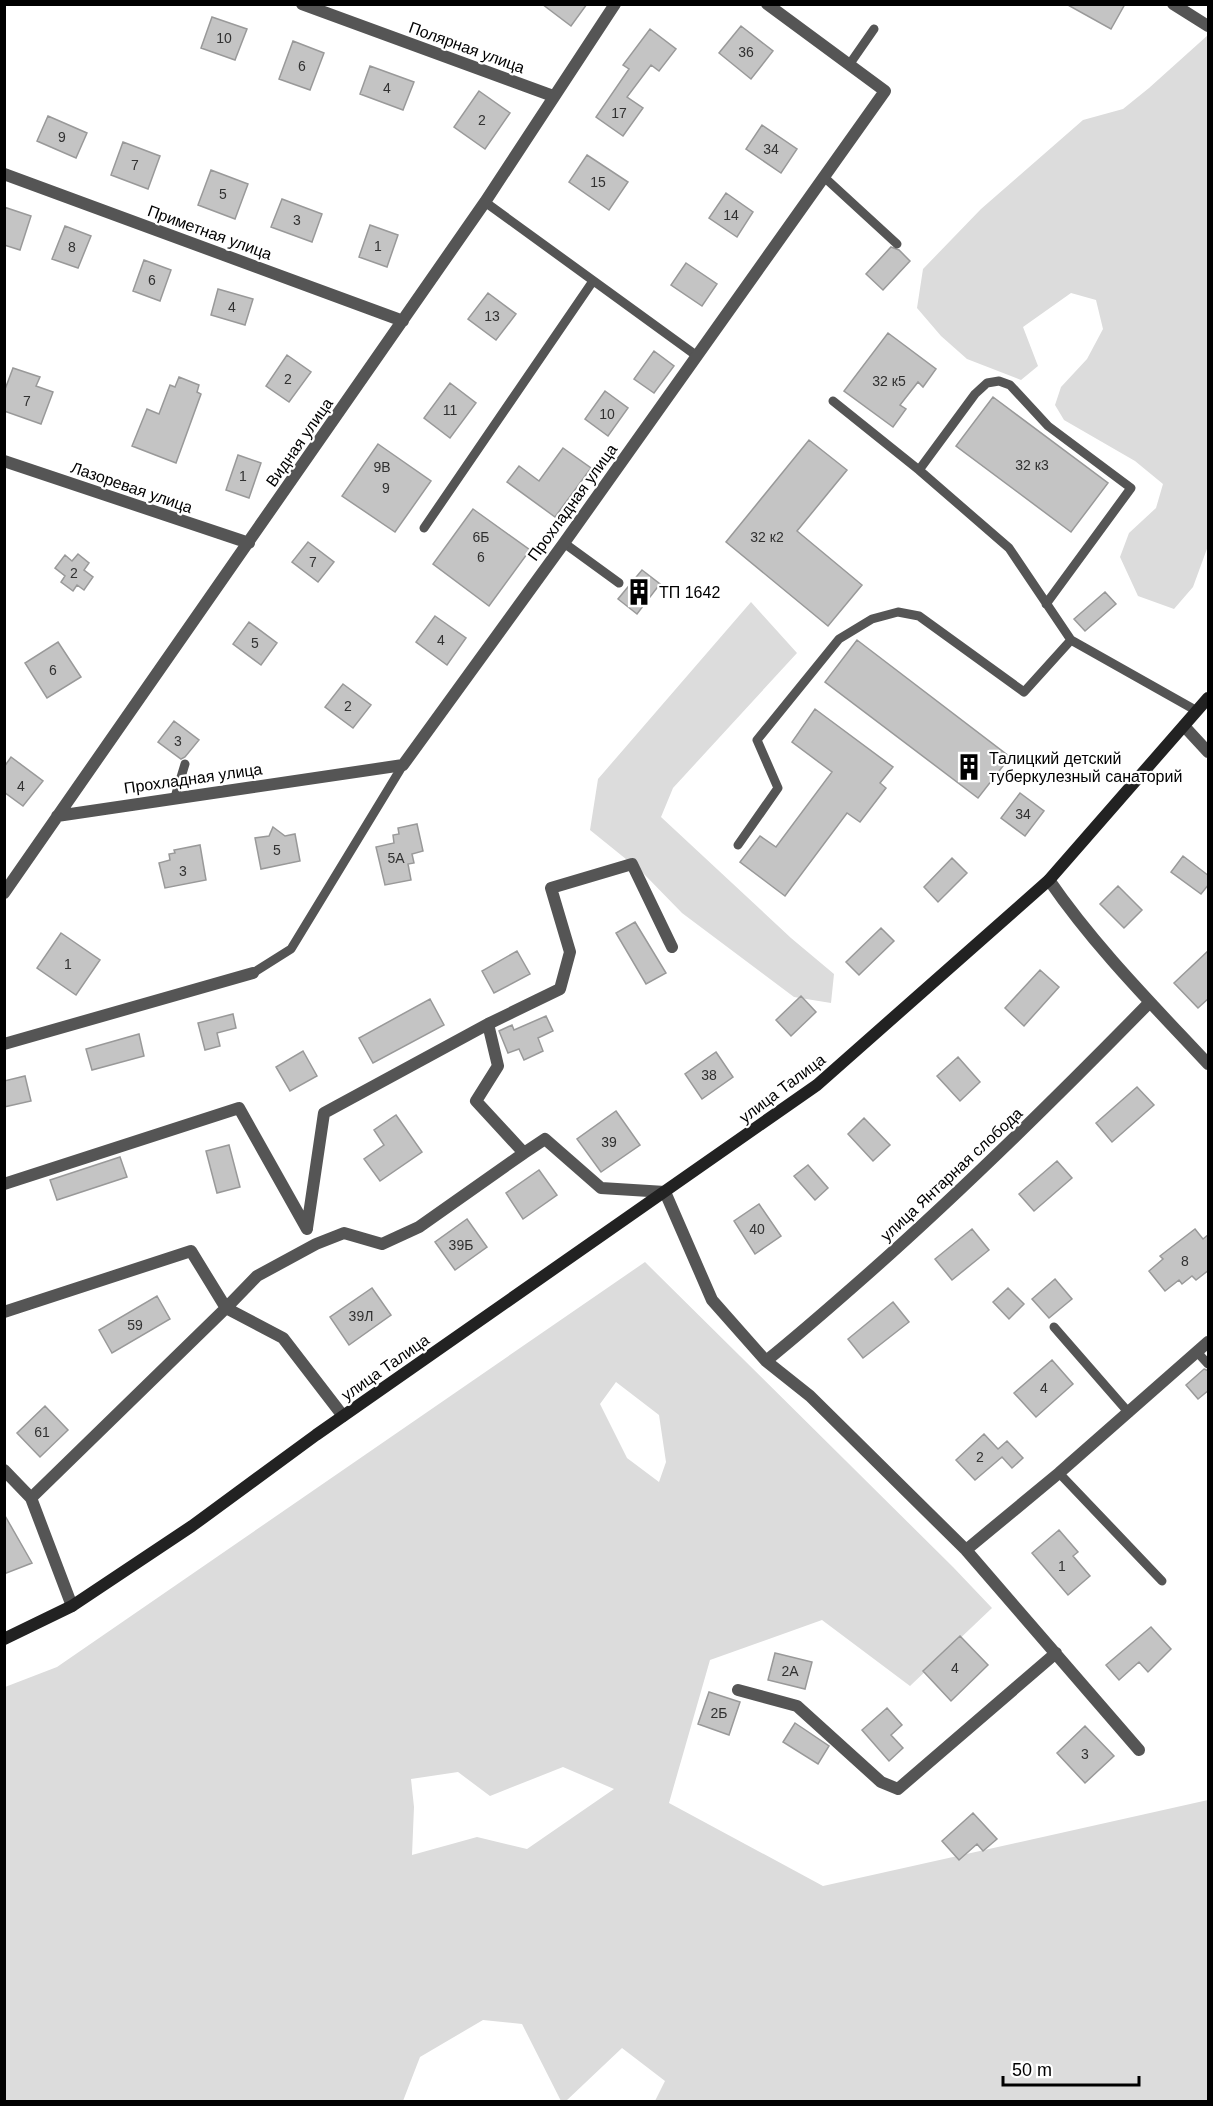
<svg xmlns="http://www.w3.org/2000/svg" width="1213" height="2106" font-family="Helvetica,sans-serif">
<rect width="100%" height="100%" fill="#fff"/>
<path fill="#dcdcdc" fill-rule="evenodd" d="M1208,35V546L1193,587L1174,609L1138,596L1120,557L1129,533L1156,508L1163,484L1135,461L1064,420L1055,405L1061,387L1087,359L1103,329L1096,300L1071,293L1023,327L1038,366L1021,380L967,359L941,336L917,308L923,269L981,209L1083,120L1123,109L1149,88Z
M751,602L797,653L673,788L661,817L791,938L834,974L831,1003L794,997L682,913L642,872L590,830L598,779Z
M645,1262L953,1567L992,1608L910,1686L822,1620L710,1660L669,1803L823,1886L1208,1800V2101H655L665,2081L622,2048L566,2101H561L522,2024L483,2020L420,2057L403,2101L5,2102V1687L57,1667ZM616,1382L659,1415L666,1462L659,1482L627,1458L600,1404ZM563,1767L614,1789L527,1849L477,1837L412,1855L414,1807L411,1779L458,1772L490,1796Z"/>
<path fill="#c4c4c4" stroke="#999" stroke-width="1.5" d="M542,4H587L571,26Z
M1066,4H1125L1111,29Z
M212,17L247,29L235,60L201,48Z
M741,26L773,51L751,79L719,53Z
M650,29L676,49L659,71L651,65L627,97L643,108L623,136L596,117L629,69L623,65Z
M293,41L324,53L310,90L279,79Z
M370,66L414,82L403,110L360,94Z
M479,91L510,113L485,149L454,127Z
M48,116L87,133L76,158L37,141Z
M762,125L797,149L781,173L746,149Z
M123,142L160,156L148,189L111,175Z
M587,155L628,182L609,210L569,182Z
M211,170L248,184L235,219L198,205Z
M726,193L753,212L737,237L709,218Z
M282,199L322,214L312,242L271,227Z
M4,207L31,216L20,250L4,245Z
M370,225L398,235L387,267L359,257Z
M65,226L91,236L78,268L52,259Z
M891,247L899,250L910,261L883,290L866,274Z
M144,260L171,270L160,301L133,291Z
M686,263L717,284L702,306L671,285Z
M218,289L253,299L245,325L211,315Z
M488,293L516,314L496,340L468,319Z
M888,333L936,369L923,387L918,382L900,405L906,409L893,427L844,391Z
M654,351L674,366L654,393L634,379Z
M287,355L311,372L289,402L266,386Z
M13,368L40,377L36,386L53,392L41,424L4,411V392Z
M179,377L199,385L197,392L201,394L176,463L132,446L147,409L159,414L170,385L175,387Z
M450,383L476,403L450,438L424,418Z
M605,391L628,408L608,436L585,419Z
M993,397L1108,483L1071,532L956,446Z
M809,440L847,470L797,531L862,585L828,626L726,542Z
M378,444L431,481L395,532L342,496Z
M563,448L591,468L555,517L507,482L519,466L539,481Z
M238,455L261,463L249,498L226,490Z
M473,509L530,550L489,606L433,564Z
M308,542L334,562L318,582L292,562Z
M78,554L89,563L84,570L93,577L84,590L77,585L73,591L61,582L65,576L55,568L65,555L72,561Z
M642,570L660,584L637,614L618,599Z
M1105,592L1116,604L1085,631L1074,619Z
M435,616L466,638L447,665L416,642Z
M249,622L277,643L261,665L233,644Z
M857,640L1010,757L978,798L825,682Z
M58,642L81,677L47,698L25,663Z
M343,684L371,705L353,728L325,707Z
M815,709L893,767L880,783L886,788L860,822L847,813L785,896L740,862L760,836L776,847L832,772L792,742Z
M174,721L199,740L185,757L181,759L158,742Z
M11,757L43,781L23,806L4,792V767Z
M1020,793L1044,811L1025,836L1001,818Z
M417,824L423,851L412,854L414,863L408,864L411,880L385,885L376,847L394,843L393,835L399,834L398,828Z
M273,827L285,836L295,834L300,861L261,869L255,838L269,836Z
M200,845L206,880L165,888L159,863L170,860L169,854L175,853L174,850Z
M1183,856L1209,876V884L1201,894L1171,872Z
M952,858L967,873L938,902L924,887Z
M1118,886L1142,910L1124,928L1100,904Z
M635,922L666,973L646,984L616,933Z
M881,928L894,941L859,975L846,962Z
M61,933L100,960L76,995L37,968Z
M1209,950V998L1198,1008L1174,983Z
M517,951L530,974L494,993L482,971Z
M1040,970L1059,987L1024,1026L1005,1008Z
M801,996L816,1012L791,1036L776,1020Z
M430,999L444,1025L373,1063L359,1038Z
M233,1014L236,1028L217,1033L220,1046L205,1050L198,1023Z
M546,1016L553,1031L538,1038L543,1051L524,1060L519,1049L508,1053L499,1031L512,1025L514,1030Z
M139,1034L144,1056L92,1070L86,1049Z
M303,1051L317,1076L290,1091L276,1067Z
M716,1052L733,1077L702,1099L685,1074Z
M958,1057L980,1082L960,1101L937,1076Z
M25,1076L31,1101L4,1107V1081Z
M1137,1087L1154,1105L1112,1142L1096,1123Z
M616,1111L640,1145L601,1172L577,1139Z
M396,1115L422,1152L380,1181L364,1159L384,1145L374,1130Z
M864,1118L890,1145L873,1161L848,1134Z
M229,1145L240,1187L217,1193L206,1151Z
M120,1157L127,1177L57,1200L50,1180Z
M1057,1161L1072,1178L1034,1211L1019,1194Z
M808,1165L828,1188L815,1200L794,1176Z
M539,1170L557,1195L523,1219L506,1193Z
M759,1204L781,1236L755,1254L734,1221Z
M467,1219L487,1247L455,1270L435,1242Z
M972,1229L989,1250L952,1280L935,1259Z
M1195,1229L1203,1239L1209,1234V1270L1196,1280L1192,1276L1182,1284L1179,1280L1165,1291L1149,1271L1163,1259L1160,1256Z
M1055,1279L1072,1299L1049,1318L1032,1299Z
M372,1288L391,1315L349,1345L330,1317Z
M1008,1288L1024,1304L1009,1319L993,1302Z
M157,1296L170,1319L112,1353L99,1330Z
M893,1302L909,1322L863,1358L848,1339Z
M1052,1360L1073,1384L1036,1417L1014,1393Z
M1204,1369L1209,1371V1390L1198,1399L1186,1385Z
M45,1406L68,1430L40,1457L17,1433Z
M984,1434L998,1449L1007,1441L1023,1458L1012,1468L1002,1457L975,1480L956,1460Z
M4,1514L32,1563L4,1574Z
M1059,1530L1078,1552L1073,1556L1090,1576L1068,1595L1032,1553Z
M1151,1627L1171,1649L1148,1672L1139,1662L1119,1680L1106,1665Z
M960,1636L988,1665L951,1701L923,1671Z
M775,1653L812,1662L805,1689L768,1680Z
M709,1692L740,1702L729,1735L698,1724Z
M887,1708L902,1725L891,1735L903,1748L889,1761L862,1730Z
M795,1723L829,1746L818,1764L783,1742Z
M1085,1726L1114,1756L1085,1783L1057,1753Z
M973,1813L997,1839L983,1851L977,1844L959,1860L942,1841Z"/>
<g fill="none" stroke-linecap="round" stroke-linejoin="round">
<path stroke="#555" stroke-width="9" d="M849,65L874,29
M824,177L897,244
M485,202L697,356
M833,401L919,470L1009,548L1071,640
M919,470L975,394L987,383L999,381L1010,385L1048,426L1131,488L1046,604
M424,528L593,281
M564,543L619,583
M175,797L185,764
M738,845L778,788L757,740L839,639L872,619L898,612L919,616L1024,692L1071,640L1197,711
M253,973L291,949L403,765
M1054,1327L1129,1413
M1197,1352L1208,1364
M1059,1473L1162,1581"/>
<path stroke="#555" stroke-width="12" d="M302,4L553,96
M1173,4L1208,26
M4,174L403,321
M4,461L249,543
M1184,726L1208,752
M57,816L403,765L564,543L885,91L767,4
M1049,880C1095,947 1153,1005 1208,1064
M4,893L485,202L615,4
M488,1024L560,989L570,952L551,888L632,864L672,947
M4,1044L253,973
M4,1184L239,1108L307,1229
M307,1228L324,1113L488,1024L498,1066L476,1101L524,1153L545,1139L601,1188L665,1192L712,1300L766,1361L810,1396L966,1550L1139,1750
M4,1312L191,1251L226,1308L31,1498
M766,1361C802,1332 836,1302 870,1272C967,1186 1059,1095 1150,1002
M343,1416L283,1338L226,1308L257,1276L316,1244L344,1233L382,1244L419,1227L524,1153
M4,1470L31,1498L72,1606
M966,1550L1059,1473L1208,1342
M738,1690L797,1706L881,1782L898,1789L1056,1653"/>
<path stroke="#222" stroke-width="12" d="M4,1639L72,1606L192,1526L316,1435L817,1085L1049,880L1208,698"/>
</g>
<defs>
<symbol id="building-bare" viewBox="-9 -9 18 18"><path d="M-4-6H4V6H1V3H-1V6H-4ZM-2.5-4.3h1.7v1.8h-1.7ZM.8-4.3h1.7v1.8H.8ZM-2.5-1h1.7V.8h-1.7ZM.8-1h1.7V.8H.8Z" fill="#000" stroke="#fff" stroke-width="2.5" paint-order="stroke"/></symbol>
</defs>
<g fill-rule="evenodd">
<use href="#building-bare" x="620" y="573" width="38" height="38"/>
<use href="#building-bare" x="950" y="748" width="38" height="38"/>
</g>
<g text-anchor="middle" stroke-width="4.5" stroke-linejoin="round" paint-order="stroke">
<g font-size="14" fill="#313131">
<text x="224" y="43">10</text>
<text x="746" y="57">36</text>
<text x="302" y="71">6</text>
<text x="387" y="93">4</text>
<text x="619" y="118">17</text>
<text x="482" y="125">2</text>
<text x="62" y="142">9</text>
<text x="771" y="154">34</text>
<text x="135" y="170">7</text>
<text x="598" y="187">15</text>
<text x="223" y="199">5</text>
<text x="731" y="220">14</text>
<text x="297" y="225">3</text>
<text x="378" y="251">1</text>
<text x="72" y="252">8</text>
<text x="152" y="285">6</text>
<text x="232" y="312">4</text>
<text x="492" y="321">13</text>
<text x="288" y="384">2</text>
<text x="889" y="386">32 к5</text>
<text x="27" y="406">7</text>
<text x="450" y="415">11</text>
<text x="607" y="419">10</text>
<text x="1032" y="470">32 к3</text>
<text x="382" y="472">9В</text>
<text x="243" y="481">1</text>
<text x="386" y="493">9</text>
<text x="481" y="542">6Б</text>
<text x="767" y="542">32 к2</text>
<text x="481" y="562">6</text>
<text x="313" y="567">7</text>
<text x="74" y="578">2</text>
<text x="441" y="645">4</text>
<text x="255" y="648">5</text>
<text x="53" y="675">6</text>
<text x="348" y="711">2</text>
<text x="178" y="746">3</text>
<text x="21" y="791">4</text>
<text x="1023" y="819">34</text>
<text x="277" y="855">5</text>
<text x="396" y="863">5А</text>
<text x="183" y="876">3</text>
<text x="68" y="969">1</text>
<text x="709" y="1080">38</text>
<text x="609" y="1147">39</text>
<text x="757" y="1234">40</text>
<text x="461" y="1250">39Б</text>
<text x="1185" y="1266">8</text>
<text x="361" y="1321">39Л</text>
<text x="135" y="1330">59</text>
<text x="1044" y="1393">4</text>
<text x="42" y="1437">61</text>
<text x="980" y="1462">2</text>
<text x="1062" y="1571">1</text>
<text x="955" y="1673">4</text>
<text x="790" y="1676">2А</text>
<text x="719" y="1718">2Б</text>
<text x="1085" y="1759">3</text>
</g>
<g font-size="16" fill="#000" stroke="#fff">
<text transform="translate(467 47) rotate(20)" y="6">Полярная улица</text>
<text transform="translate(210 232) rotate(20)" y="6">Приметная улица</text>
<text transform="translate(299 442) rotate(-55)" y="6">Видная улица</text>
<text transform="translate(132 487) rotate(19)" y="6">Лазоревая улица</text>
<text transform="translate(572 502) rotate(-54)" y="6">Прохладная улица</text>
<text transform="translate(193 778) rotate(-8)" y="6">Прохладная улица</text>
<text transform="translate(782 1088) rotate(-37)" y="6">улица Талица</text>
<text transform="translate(951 1174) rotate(-43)" y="6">улица Янтарная слобода</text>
<text transform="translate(385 1367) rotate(-35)" y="6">улица Талица</text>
</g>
<g font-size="16" fill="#000" stroke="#fff" text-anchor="start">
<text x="659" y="598">ТП 1642</text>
<text x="989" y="764">Талицкий детский<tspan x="989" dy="18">туберкулезный санаторий</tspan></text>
</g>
</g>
<rect width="1213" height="2106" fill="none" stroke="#000000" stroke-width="12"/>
<path d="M1003 2076v9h136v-9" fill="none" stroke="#000000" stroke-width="3"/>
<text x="1012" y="2076" font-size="18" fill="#000000" stroke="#ffffff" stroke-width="4.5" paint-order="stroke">50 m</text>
</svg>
